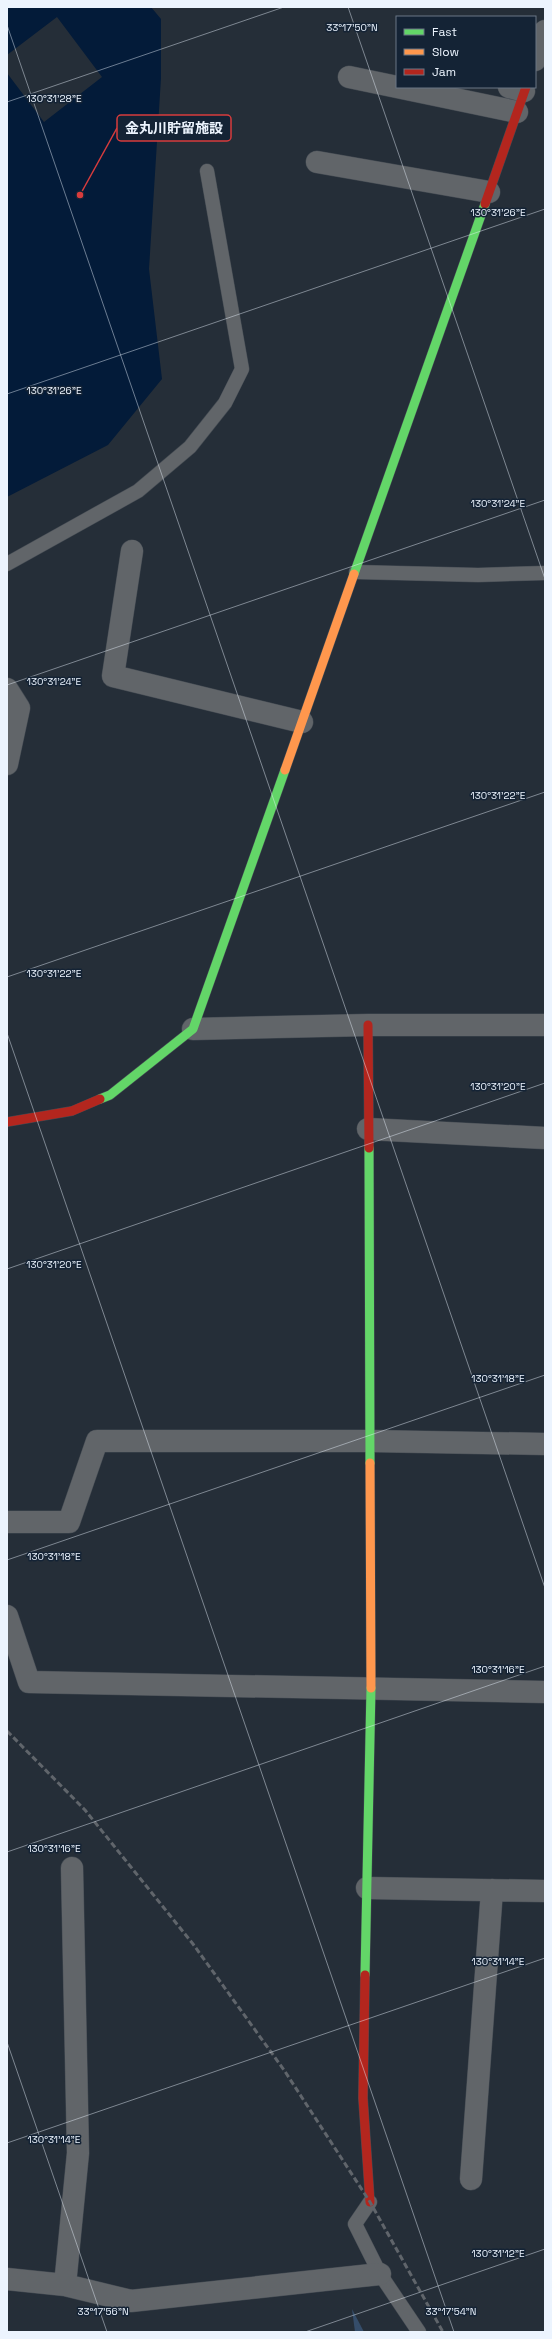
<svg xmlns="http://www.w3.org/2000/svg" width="552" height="2339" font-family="'Space Grotesk','Noto Sans JP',sans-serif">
<rect width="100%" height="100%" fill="#252e38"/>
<path fill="#354d6a" d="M352,2309L364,2332H355Z"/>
<path fill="#031b39" d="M7,7H151L161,19V78L149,269L162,379L108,445L7,497V73L44,122L102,77L57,17L7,55Z"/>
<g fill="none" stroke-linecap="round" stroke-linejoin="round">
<defs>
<path id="lane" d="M7,564L138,491L190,447L225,403L242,369L207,171
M356,572L478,575L545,573
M370,2202L355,2224L380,2274L419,2332"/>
<path id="street" d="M535,60L545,31
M349,77L517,112
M509,87L524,91
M317,162L489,192
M132,551L113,676L302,722
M7,689L19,708L7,764
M193,1029L368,1025H545
M368,1129L545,1138
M7,1522H69L97,1441H370L545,1444
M7,1616L29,1682L545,1692
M367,1888L545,1891
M471,2179L492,1890
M7,2279L65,2285L131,2301L380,2274
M65,2285L78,2153L72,1868"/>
<path id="fast" d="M354,574L485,204
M100,1099L110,1095L193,1029L285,770
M369,1148L370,1463
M365,1975L371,1688"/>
<path id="slow" d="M285,770L354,574
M370,1463L371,1688"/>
<path id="jam" d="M485,204L526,87
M368,1025L369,1148
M7,1122L72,1111L100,1099
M365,1975L363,2098L370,2202"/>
</defs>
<use href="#lane" stroke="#434a52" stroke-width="15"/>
<use href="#street" stroke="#434a52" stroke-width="23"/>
<use href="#fast" stroke="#434a52" stroke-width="10"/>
<use href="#slow" stroke="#434a52" stroke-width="10"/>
<use href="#jam" stroke="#434a52" stroke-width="10"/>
<use href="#lane" stroke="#616569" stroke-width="14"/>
<use href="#street" stroke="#616569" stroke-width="22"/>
<use href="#fast" stroke="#63d668" stroke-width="9"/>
<use href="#slow" stroke="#ff974d" stroke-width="9"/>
<use href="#jam" stroke="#b3261e" stroke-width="9"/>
<path stroke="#60656b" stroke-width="3" stroke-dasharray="6 3" stroke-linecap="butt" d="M7,1731L85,1810L193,1944L284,2070L370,2202L443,2332"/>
</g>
<path fill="none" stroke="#ecf4fe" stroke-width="1" stroke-opacity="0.45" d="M348,7L545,579M7,25L545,1588M7,102L284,7M7,394L545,209M7,685L545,500M7,977L545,792M7,1033L454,2332M7,1269L545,1083M7,1560L545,1375M7,1852L545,1666M7,2042L107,2332M7,2143L545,1958M305,2332L545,2249"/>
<g font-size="10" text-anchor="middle" fill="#ecf4fe" stroke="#142335" stroke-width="3" stroke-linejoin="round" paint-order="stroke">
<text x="352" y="31">33°17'50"N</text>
<text x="54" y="102">130°31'28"E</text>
<text x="498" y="216">130°31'26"E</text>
<text x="54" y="394">130°31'26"E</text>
<text x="498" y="507">130°31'24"E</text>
<text x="54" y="685">130°31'24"E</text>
<text x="498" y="799">130°31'22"E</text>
<text x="54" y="977">130°31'22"E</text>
<text x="498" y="1090">130°31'20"E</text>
<text x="54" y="1268">130°31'20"E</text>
<text x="498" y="1382">130°31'18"E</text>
<text x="54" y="1560">130°31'18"E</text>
<text x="498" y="1673">130°31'16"E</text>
<text x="54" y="1852">130°31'16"E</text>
<text x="498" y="1965">130°31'14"E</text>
<text x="54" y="2143">130°31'14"E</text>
<text x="498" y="2257">130°31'12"E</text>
<text x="103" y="2315">33°17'56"N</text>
<text x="451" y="2315">33°17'54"N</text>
</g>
<path fill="none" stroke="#d83c3d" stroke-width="1.5" d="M80 195L117 128"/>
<circle fill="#d83c3d" stroke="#142335" stroke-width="1.5" cx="80" cy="195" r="4"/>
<rect fill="#142335" stroke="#d83c3d" stroke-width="1.5" x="117" y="115" width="114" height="26" rx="4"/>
<g font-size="14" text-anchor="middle" font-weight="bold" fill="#ecf4fe">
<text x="174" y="133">金丸川貯留施設</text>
</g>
<rect width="552" height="2339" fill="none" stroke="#ecf4fe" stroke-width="16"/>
<rect x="396" y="16" width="140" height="72" fill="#142335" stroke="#6a7785"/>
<rect x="404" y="29" width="20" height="6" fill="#63d668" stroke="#6a7785"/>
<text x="432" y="36" font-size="12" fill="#ecf4fe">Fast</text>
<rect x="404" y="49" width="20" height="6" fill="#ff974d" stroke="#6a7785"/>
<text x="432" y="56" font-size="12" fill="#ecf4fe">Slow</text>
<rect x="404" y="69" width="20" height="6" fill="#b3261e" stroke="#6a7785"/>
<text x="432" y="76" font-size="12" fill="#ecf4fe">Jam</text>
</svg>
